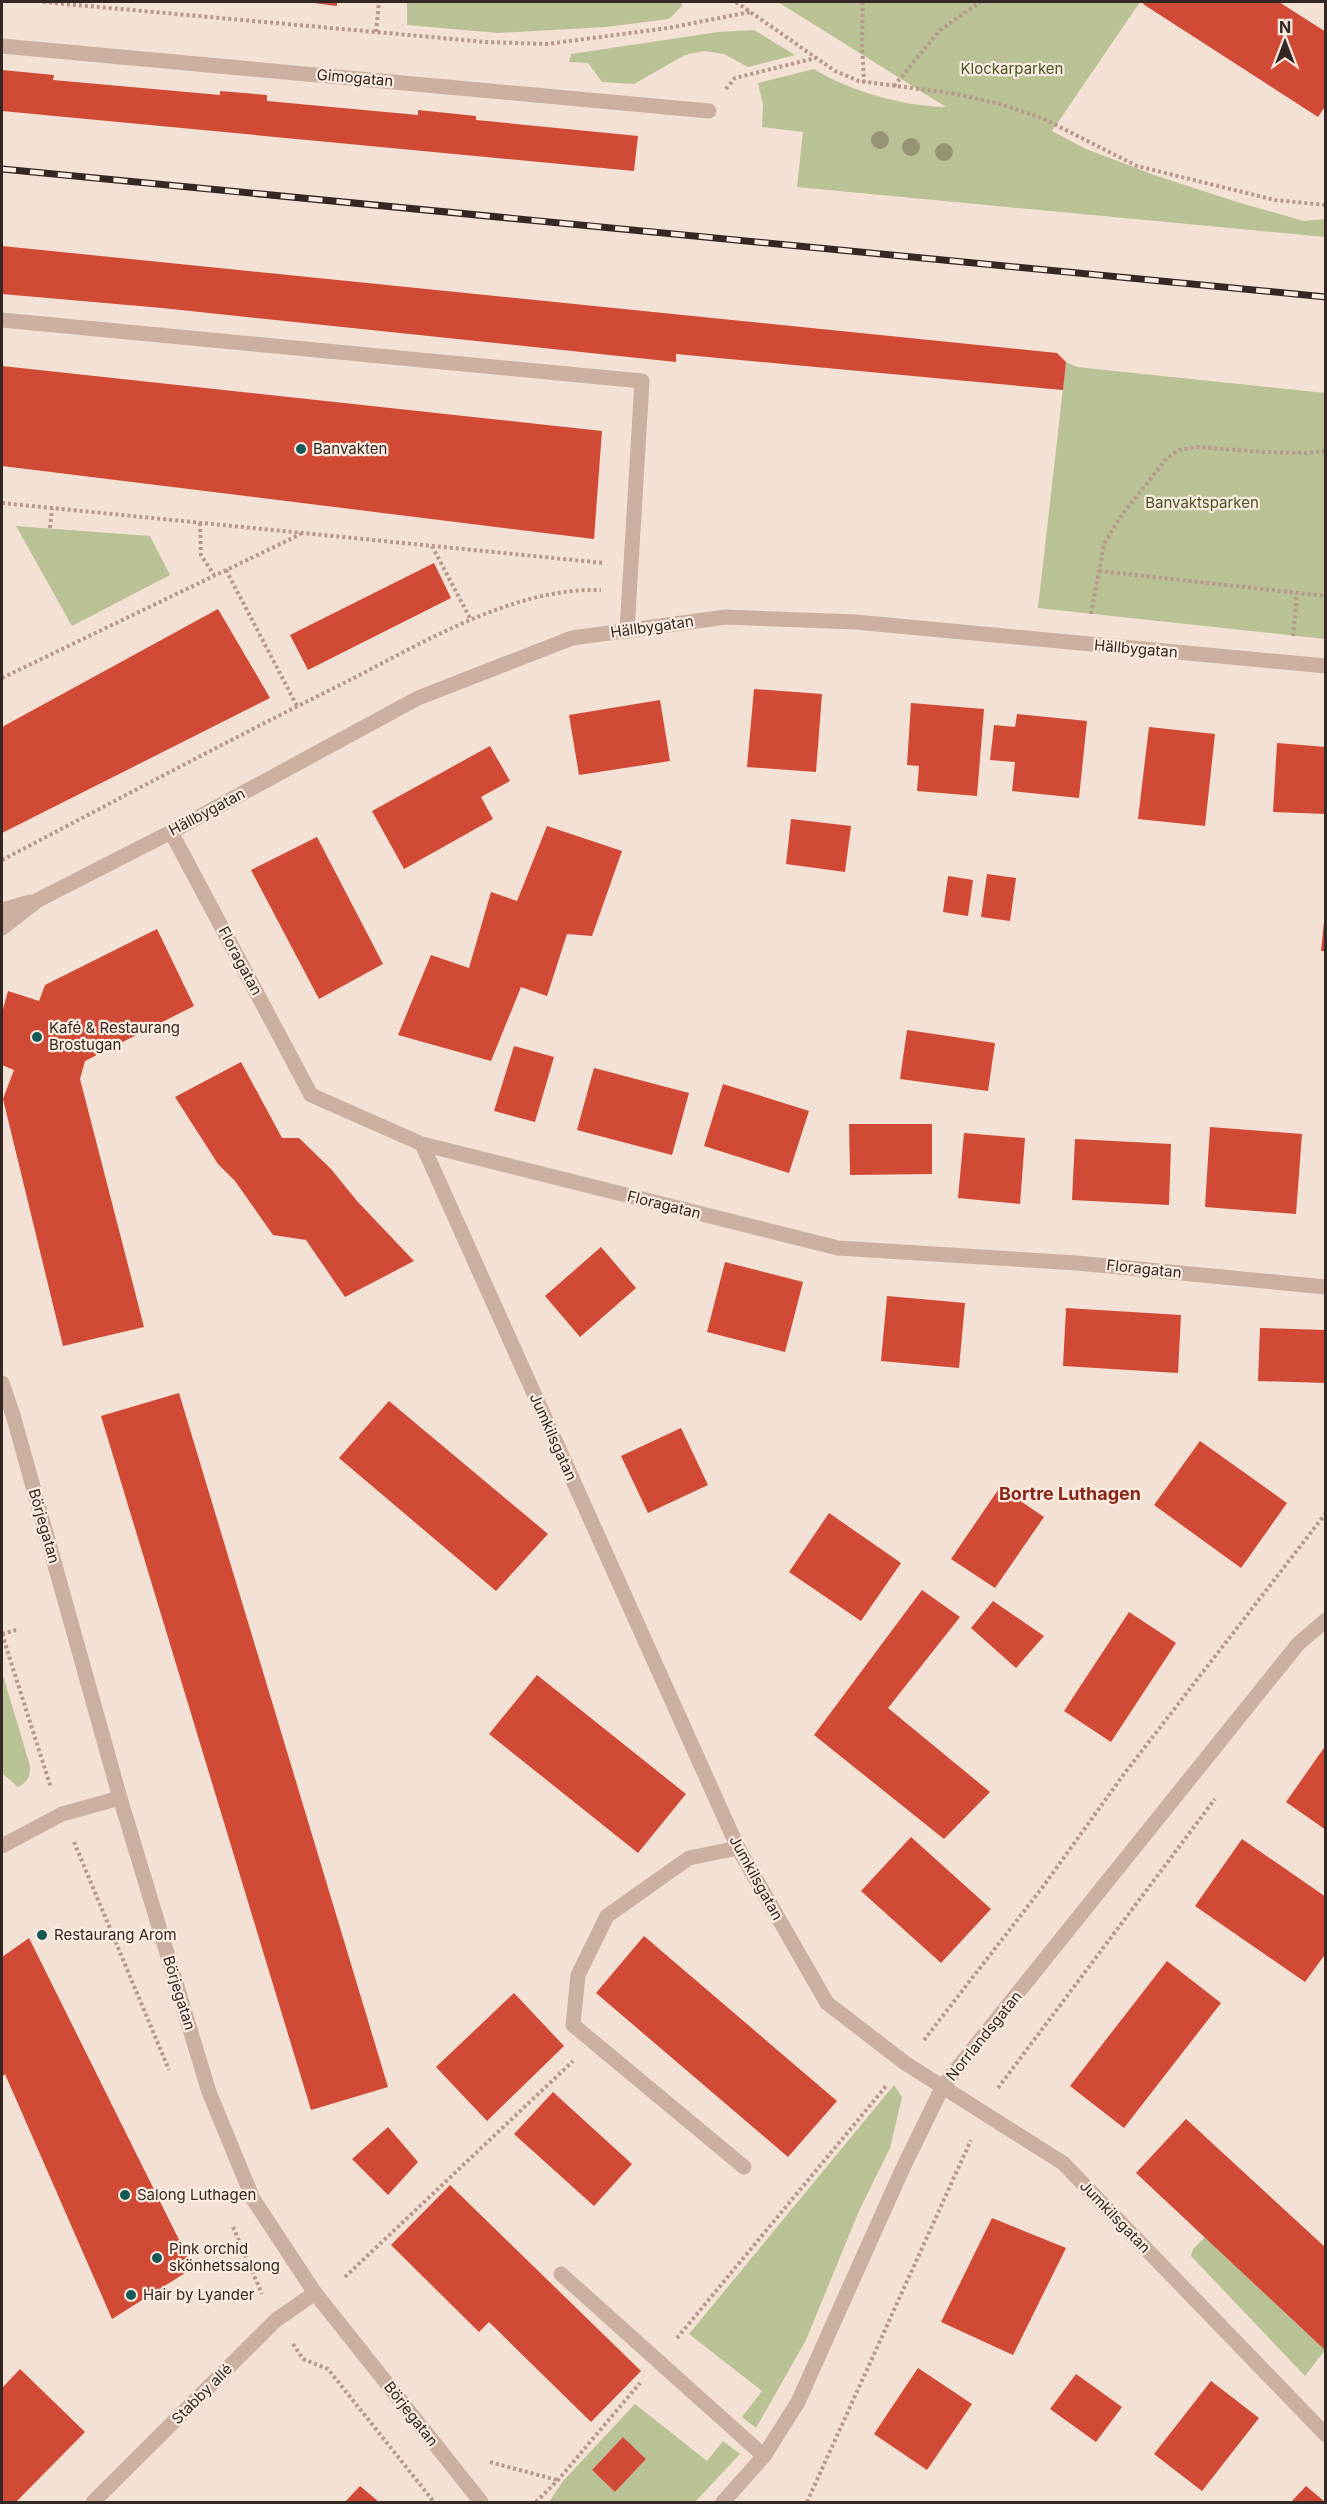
<svg xmlns="http://www.w3.org/2000/svg" width="1327" height="2504" font-family="Inter,sans-serif">
<rect width="100%" height="100%" fill="#f3e1d5"/>
<path fill="#b8c294" fill-rule="evenodd" d="M407,2H682V6L669,19L606,27L498,33L407,25Z
M778,2H1140L1052,131L1086,149L1157,176L1237,202L1304,221L1325,219V237L797,187L803,132L762,127L763,104L758,83L814,69C851,92 903,106 946,107Z
M754,30L795,55L748,67L724,54L704,51L685,55L634,84L602,82L588,63L569,62L571,54L718,32Z
M1066,362L1077,367L1325,393V639L1038,608Z
M16,526L150,536L170,575L72,626Z
M2,1672L30,1766C30,1777 28,1782 18,1787L2,1773Z
M894,2085L902,2097L890,2148L859,2211L806,2340L756,2428L742,2417L762,2391L689,2334Z
M1205,2237L1325,2350L1305,2376L1191,2256L1193,2249Z
M635,2404L707,2461L723,2441L740,2454L695,2502H549L563,2481ZM623,2437L646,2459L615,2492L592,2470Z"/>
<path fill="#d04a35" d="M306,2H337V6Z
M1144,2H1279L1326,32V105L1318,117L1143,4Z
M2,70L54,75L53,80L220,95V91L267,95V101L418,115V110L476,116V120L638,136L634,171L2,111Z
M2,246L1057,353L1066,362L1063,390L676,354V362L162,308L2,294Z
M2,366L602,431L594,539L2,466Z
M434,563L451,598L308,670L290,635Z
M218,609L270,698L2,833V727Z
M754,689L822,694L816,772L747,767Z
M660,700L670,761L579,775L569,715Z
M911,703L984,709L977,796L917,791L919,766L907,765Z
M1017,714L1087,721L1079,798L1012,791L1015,762L990,760L994,725L1015,727Z
M1149,727L1215,734L1205,826L1138,819Z
M1277,743L1326,747V814L1273,812Z
M490,746L510,781L481,797L493,819L404,869L372,811Z
M791,819L851,826L845,872L786,864Z
M547,826L622,851L592,936L567,934L547,996L521,987L491,1061L398,1035L431,955L469,968L491,892L517,901Z
M317,837L383,964L319,999L251,870Z
M987,874L1016,878L1010,921L981,917Z
M948,876L973,880L968,916L943,912Z
M1324,922H1326V951H1321Z
M157,929L194,1006L85,1061L80,1079L144,1327L63,1346L3,1099L14,1070L2,1065V1013L8,991L39,1001L45,985Z
M907,1030L995,1043L988,1091L900,1079Z
M514,1046L554,1057L535,1122L494,1111Z
M241,1062L282,1138H299L331,1169L357,1201L414,1261L345,1297L306,1240L273,1235L235,1181L218,1164L175,1097Z
M594,1068L689,1093L672,1155L577,1130Z
M723,1084L809,1111L789,1173L704,1146Z
M849,1124H932V1174L850,1175Z
M1210,1127L1302,1134L1296,1214L1205,1207Z
M964,1133L1025,1138L1020,1204L958,1198Z
M1075,1139L1171,1144L1169,1205L1072,1200Z
M601,1247L636,1288L580,1337L545,1296Z
M725,1262L803,1282L785,1352L707,1332Z
M887,1296L965,1303L959,1368L881,1361Z
M1066,1308L1181,1315L1178,1373L1063,1366Z
M1260,1328L1326,1330V1383L1258,1381Z
M179,1393L388,2087L311,2110L101,1416Z
M389,1401L548,1534L496,1591L339,1458Z
M681,1428L708,1485L648,1513L621,1456Z
M1200,1441L1287,1503L1241,1568L1154,1505Z
M1000,1487L1044,1517L995,1588L951,1559Z
M829,1513L901,1563L861,1621L789,1572Z
M922,1590L960,1617L888,1708L990,1792L944,1839L814,1735Z
M993,1601L1044,1636L1016,1668L971,1628Z
M1129,1612L1176,1643L1111,1742L1064,1711Z
M537,1675L686,1794L638,1853L489,1734Z
M1326,1745V1830L1286,1802Z
M911,1837L991,1909L941,1963L861,1891Z
M1242,1839L1326,1897V1953L1305,1982L1195,1906Z
M644,1936L837,2101L788,2157L596,1993Z
M29,1938L193,2268L112,2319L5,2074L2,2077V1957Z
M1167,1961L1221,2003L1124,2128L1070,2086Z
M514,1993L564,2046L487,2121L436,2067Z
M553,2092L632,2164L594,2206L514,2134Z
M1186,2119L1326,2248V2351L1136,2173Z
M388,2127L418,2162L388,2195L352,2159Z
M450,2185L641,2371L591,2422L489,2322L479,2332L391,2245Z
M992,2218L1066,2248L1013,2355L941,2322Z
M918,2368L972,2404L927,2470L874,2434Z
M20,2369L85,2432L16,2502H2V2388Z
M1076,2374L1122,2407L1096,2442L1050,2409Z
M1211,2381L1259,2418L1202,2491L1154,2454Z
M623,2437L646,2459L615,2492L592,2470Z
M360,2486L379,2502H345Z
M1306,2486L1325,2502H1291Z"/>
<g fill="none" stroke-linecap="round" stroke-linejoin="round">
<path stroke="#b7998b" stroke-width="4" stroke-dasharray="3 3" stroke-linecap="butt" d="M43,2L486,42L547,44L668,28L750,12
M736,2L835,71L859,81L957,94L1000,104L1042,118L1137,166L1275,200L1326,205
M863,2L862,44L864,82
M376,32L379,2
M894,86L940,30L980,2
M726,89L735,78L816,58
M2,503L604,563
M200,523L201,555L214,575
M50,528L52,508
M432,546L471,620
M226,570L297,706
M1099,571L1326,596
M1091,614L1104,544L1121,516L1167,458L1179,450L1197,447L1264,452L1306,453L1326,451
M1293,636L1297,593
M2,678L301,534
M2,860C115,801 229,740 344,683C421,644 513,587 601,590
M2,1634L51,1788
M2,1634L16,1630
M74,1842L169,2070
M924,2040L1042,1888L1124,1774L1326,1513
M998,2088L1215,1799
M233,2227L262,2294
M345,2277L573,2061
M677,2338L887,2085
M293,2344L303,2359L328,2369L434,2502
M490,2462L557,2480
M536,2502L558,2480L640,2383
M807,2502L971,2140"/>
<path stroke="#cbafa1" stroke-width="15" d="M2,320L642,381L627,631
M738,1848L689,1858L607,1916L578,1975L573,2025L744,2167
M561,2274L764,2456"/>
<path stroke="#cbafa1" stroke-width="15" d="M2,46L709,111
M171,832L311,1095L422,1144L838,1248L1077,1263L1326,1287
M2,910L30,902
M2,928L38,900L171,832L418,698L572,638L726,617L856,622L1326,666
M422,1144L738,1848L827,2003L905,2063L1063,2163L1326,2435
M2,1846L62,1814L120,1798
M93,2502L276,2320L315,2293
M723,2502L764,2456L798,2402L902,2170L943,2086L1298,1644L1326,1620"/>
<path stroke="#cbafa1" stroke-width="15" d="M2,1383L13,1415L120,1798L209,2092L253,2199L315,2293L481,2502"/>
<defs>
<path id="rail" d="M2,169L1326,297"/>
</defs>
<use href="#rail" stroke="#342824" stroke-width="7"/>
<use href="#rail" stroke="#faece1" stroke-width="4.5" stroke-dasharray="14" stroke-linecap="butt"/>
</g>
<g fill="#969475">
<circle cx="880" cy="140" r="9"/>
<circle cx="911" cy="147" r="9"/>
<circle cx="944" cy="152" r="9"/>
</g>
<g fill="#175956" stroke="#faece1" stroke-width="2">
<circle cx="301" cy="449" r="6"/>
<circle cx="37" cy="1037" r="6"/>
<circle cx="42" cy="1935" r="6"/>
<circle cx="125" cy="2195" r="6"/>
<circle cx="157" cy="2258" r="6"/>
<circle cx="131" cy="2295" r="6"/>
</g>
<g text-anchor="middle" stroke-width="4.5" stroke-linejoin="round" paint-order="stroke">
<g font-size="15" fill="#495526" stroke="#faece1">
<text x="1012" y="74">Klockarparken</text>
<text x="1202" y="508">Banvaktsparken</text>
</g>
<g font-size="15" fill="#342824" stroke="#faece1">
<text transform="translate(355 78) rotate(5)" y="5">Gimogatan</text>
<text transform="translate(652 627) rotate(-8)" y="5">Hällbygatan</text>
<text transform="translate(1136 649) rotate(5)" y="5">Hällbygatan</text>
<text transform="translate(207 812) rotate(-28)" y="5">Hällbygatan</text>
<text transform="translate(240 961) rotate(62)" y="5">Floragatan</text>
<text transform="translate(664 1205) rotate(14)" y="5">Floragatan</text>
<text transform="translate(1144 1269) rotate(6)" y="5">Floragatan</text>
<text transform="translate(553 1437) rotate(66)" y="5">Jumkilsgatan</text>
<text transform="translate(44 1526) rotate(74)" y="5">Börjegatan</text>
<text transform="translate(756 1878) rotate(61)" y="5">Jumkilsgatan</text>
<text transform="translate(179 1993) rotate(73)" y="5">Börjegatan</text>
<text transform="translate(984 2036) rotate(-51)" y="5">Norrlandsgatan</text>
<text transform="translate(1115 2217) rotate(46)" y="5">Jumkilsgatan</text>
<text transform="translate(202 2394) rotate(-45)" y="5">Stabby allé</text>
<text transform="translate(411 2414) rotate(52)" y="5">Börjegatan</text>
</g>
<g font-size="15" fill="#342824" stroke="#faece1" text-anchor="start">
<text x="313" y="454">Banvakten</text>
<text x="49" y="1033">Kafé &amp; Restaurang<tspan x="49" dy="17">Brostugan</tspan></text>
<text x="54" y="1940">Restaurang Arom</text>
<text x="137" y="2200">Salong Luthagen</text>
<text x="169" y="2254">Pink orchid<tspan x="169" dy="17">skönhetssalong</tspan></text>
<text x="143" y="2300">Hair by Lyander</text>
</g>
<g font-size="18" font-weight="bold" fill="#8a2617" stroke="#faece1">
<text x="1070" y="1500">Bortre Luthagen</text>
</g>
</g>
<rect width="1327" height="2504" fill="none" stroke="#342824" stroke-width="6"/>
<g transform="translate(1285 42)" stroke="#faece1" stroke-width="4.5" paint-order="stroke">
<path d="M0-4.5L10 22L0 15L-10 22Z" fill="#342824"/>
<text y="-9" font-size="16" font-weight="bold" text-anchor="middle" fill="#342824">N</text>
</g>
</svg>
